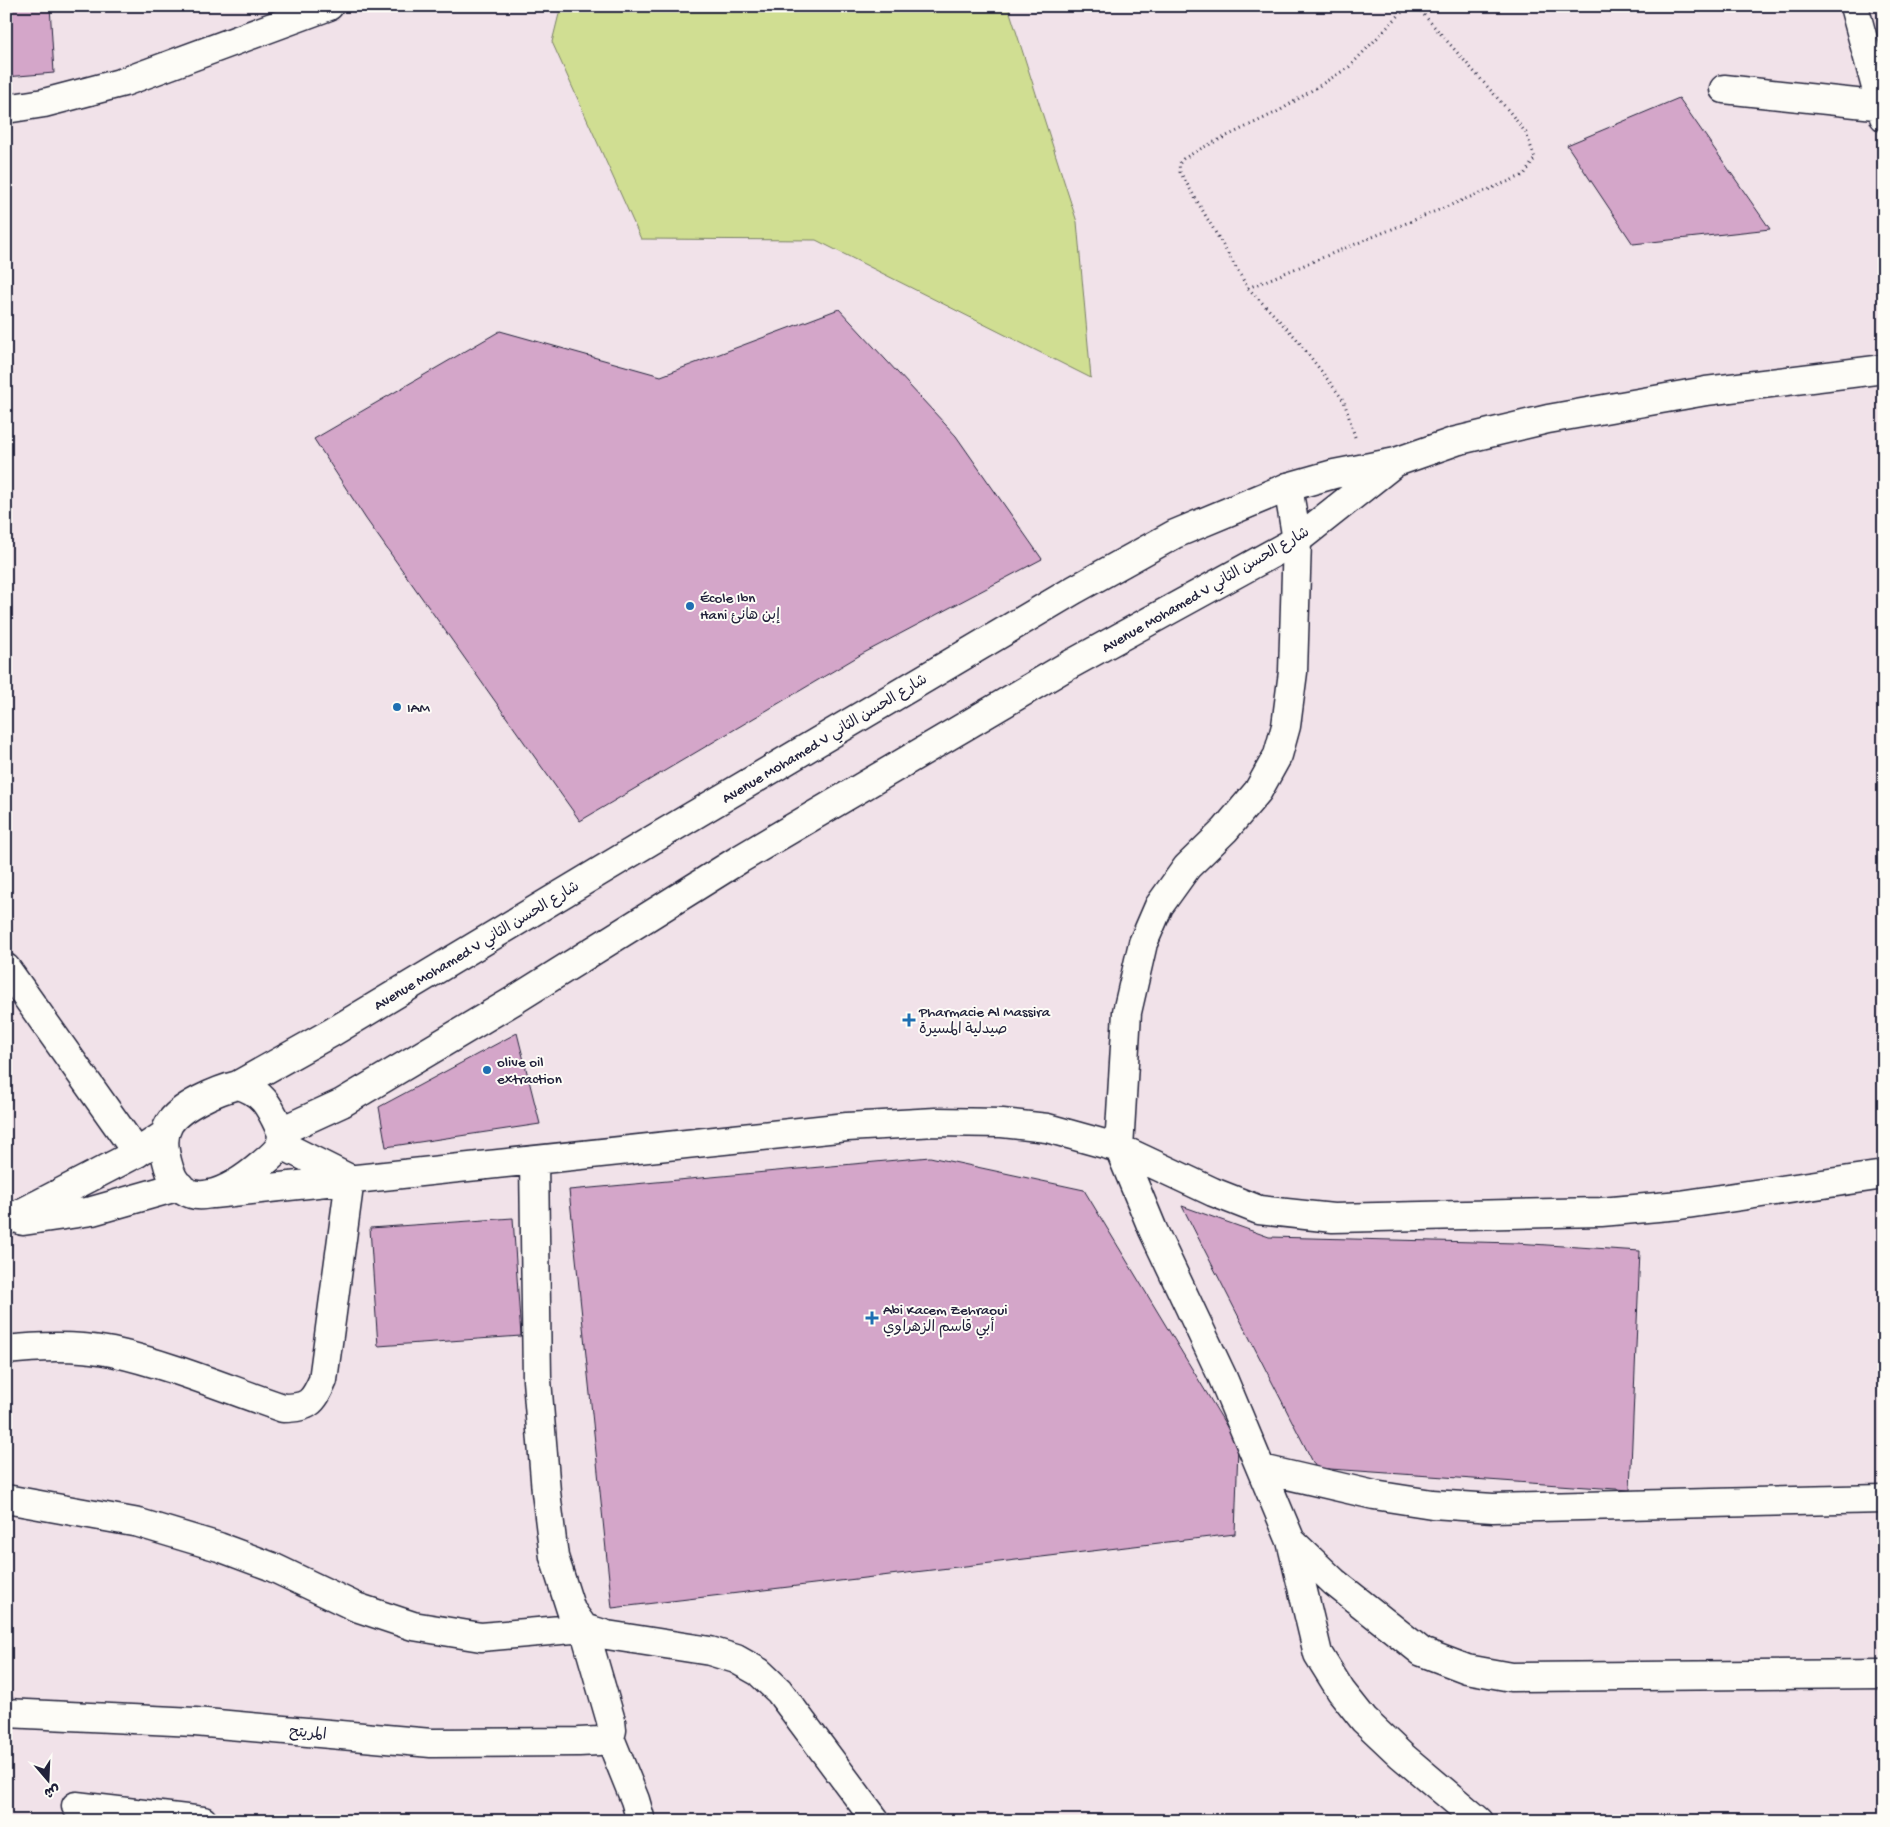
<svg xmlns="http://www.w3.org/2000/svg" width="1890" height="1827" font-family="'Gochi Hand','Playpen Sans Arabic',sans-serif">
<rect width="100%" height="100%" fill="#f1e2e9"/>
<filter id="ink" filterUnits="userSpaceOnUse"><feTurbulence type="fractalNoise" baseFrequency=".02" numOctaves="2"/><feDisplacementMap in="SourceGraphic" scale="10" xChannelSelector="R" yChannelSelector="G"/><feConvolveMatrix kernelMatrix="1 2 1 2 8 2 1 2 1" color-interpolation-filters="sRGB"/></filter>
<g filter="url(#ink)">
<path fill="#d0de92" stroke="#798066" d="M561,6H1008L1077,222L1091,378L816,240L641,239L552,42Z"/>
<path fill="#d4a6c9" stroke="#22223b" d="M6,6H50L54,73L6,77Z
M1679,98L1770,229L1633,244L1567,145Z
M839,309L956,436L1042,559L862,654L580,821L366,519L314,439L500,331L661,376Z
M517,1033L540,1124L386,1147L379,1107Z
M930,1157L1084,1190L1238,1445L1235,1534L612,1608L569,1190Z
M1182,1206L1269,1237L1516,1243L1640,1251L1630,1490L1316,1468Z
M513,1218L521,1336L378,1346L370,1228Z"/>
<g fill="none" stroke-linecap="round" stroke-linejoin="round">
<defs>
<path id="minor" d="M1854,6L1884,117
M1724,89L1884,106
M6,109L44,103L124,82L329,6
M1288,487L1297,540L1293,672L1286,726L1278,755L1258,791L1225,830L1187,867L1159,906L1143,943L1127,1012L1119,1148L1153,1230L1222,1376L1291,1541L1318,1654L1341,1691L1364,1720L1401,1755L1479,1821
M6,968L137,1153
M282,1145L350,1179
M534,1161L537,1380L546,1492L554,1557L571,1610L584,1628L607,1635L710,1651L736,1659L759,1672L779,1691L876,1821
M213,1194L847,1127L936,1122L1002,1123L1047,1128L1119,1148L1213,1192L1259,1210L1333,1218L1601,1212L1680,1205L1884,1175
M6,1350C41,1346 77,1345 112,1352C171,1365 227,1389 283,1408C308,1408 313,1403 323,1380L350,1179
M1262,1469L1374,1495L1432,1504L1493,1508L1884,1499
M6,1499L139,1523L219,1547L270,1566L356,1607L413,1626L481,1637L584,1628L611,1721L612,1730L610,1738L635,1800L641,1821
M1291,1541L1334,1582L1422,1652L1467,1669L1511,1677L1884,1674
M6,1713L195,1722L431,1743L579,1742L599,1741L610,1738
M76,1806L203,1821"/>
<path id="major" d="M238,1085L331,1033L652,840L1074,590L1175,534L1288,487L1334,474L1396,462L1456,441L1548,419L1706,391L1884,369
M238,1085C264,1092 270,1108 281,1131C285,1146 273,1155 262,1164C232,1190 181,1220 167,1161C164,1148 162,1136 169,1124C180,1106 218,1090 238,1085Z
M281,1131L342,1103L513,1001L740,859L1062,669L1297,540L1393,464
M6,1221L137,1153L164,1135
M23,1221L92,1211L180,1186"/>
</defs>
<use href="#minor" stroke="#22223b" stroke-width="31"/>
<use href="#major" stroke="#22223b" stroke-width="31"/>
<path stroke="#22223b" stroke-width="3" stroke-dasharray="1 4" stroke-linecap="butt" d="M1248,288L1524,175L1535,158L1526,133L1509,111L1416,6
M1355,437L1344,401L1296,338L1248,288L1180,172L1179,164L1183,159L1202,148L1279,111L1349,67L1408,6"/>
<use href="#minor" stroke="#fdfcf7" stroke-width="28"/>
<use href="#major" stroke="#fdfcf7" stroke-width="28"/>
</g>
</g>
<g fill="#1f6fb2" stroke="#fdfcf7" stroke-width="2">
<circle cx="690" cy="606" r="5"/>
<circle cx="397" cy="707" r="5"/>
<path d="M906.5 1012.5h5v5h5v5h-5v5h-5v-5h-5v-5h5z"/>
<circle cx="487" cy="1070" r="5"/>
<path d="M869.5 1310.5h5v5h5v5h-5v5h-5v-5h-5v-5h5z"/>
</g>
<g text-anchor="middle" stroke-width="4" stroke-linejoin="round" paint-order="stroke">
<g font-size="15" fill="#22223b" stroke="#fdfcf7">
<text transform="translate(1205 589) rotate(-30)" y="5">Avenue Mohamed V شارع الحسن الثاني</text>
<text transform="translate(824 738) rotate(-31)" y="5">Avenue Mohamed V شارع الحسن الثاني</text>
<text transform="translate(476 945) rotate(-31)" y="5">Avenue Mohamed V شارع الحسن الثاني</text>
<text transform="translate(308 1732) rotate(5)" y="5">المريتح</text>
</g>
<g font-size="15" fill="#22223b" stroke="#fdfcf7" text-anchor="start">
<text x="700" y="602">École Ibn<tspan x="700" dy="17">Hani إبن هانئ</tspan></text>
<text x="407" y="712">IAM</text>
<text x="919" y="1016">Pharmacie Al Massira<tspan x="919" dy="17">صيدلية المسيرة</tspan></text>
<text x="497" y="1066">olive oil<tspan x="497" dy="17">extraction</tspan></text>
<text x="883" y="1314">Abi Kacem Zehraoui<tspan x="883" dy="17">أبي قاسم الزهراوي</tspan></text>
</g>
</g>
<rect width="1890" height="1827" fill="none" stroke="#fdfcf7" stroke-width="25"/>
<rect x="12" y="12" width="1865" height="1802" fill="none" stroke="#22223b" stroke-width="2" filter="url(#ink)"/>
<g transform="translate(48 1780) rotate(161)" stroke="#fdfcf7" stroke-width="4" paint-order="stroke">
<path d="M0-4L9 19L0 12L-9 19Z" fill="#22223b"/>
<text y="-8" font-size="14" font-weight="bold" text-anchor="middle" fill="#22223b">ش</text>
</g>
</svg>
